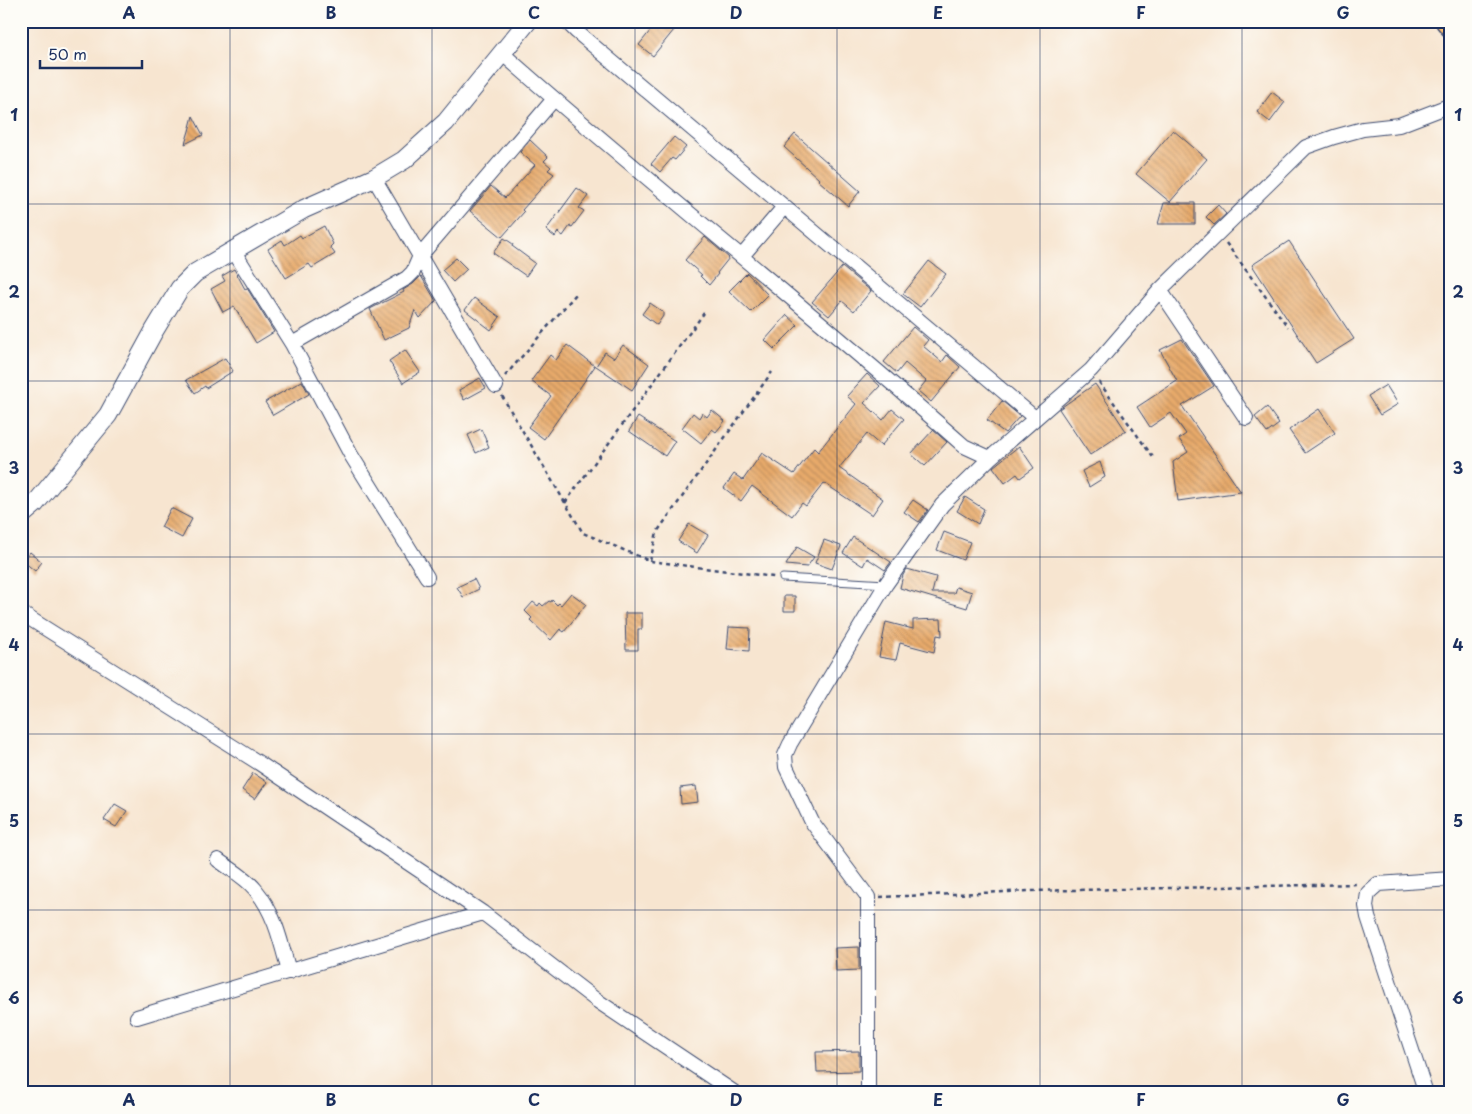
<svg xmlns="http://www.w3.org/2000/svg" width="1472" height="1114" font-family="'Playpen Sans',sans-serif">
<defs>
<pattern id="building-back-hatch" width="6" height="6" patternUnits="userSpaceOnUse" patternTransform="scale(1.25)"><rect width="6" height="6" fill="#e8aa6b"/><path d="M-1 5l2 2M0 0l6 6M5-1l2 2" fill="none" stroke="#bb8b5b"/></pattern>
</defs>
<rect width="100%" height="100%" fill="#fdfcf7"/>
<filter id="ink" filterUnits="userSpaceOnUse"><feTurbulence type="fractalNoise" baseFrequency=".02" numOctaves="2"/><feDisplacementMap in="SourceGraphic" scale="10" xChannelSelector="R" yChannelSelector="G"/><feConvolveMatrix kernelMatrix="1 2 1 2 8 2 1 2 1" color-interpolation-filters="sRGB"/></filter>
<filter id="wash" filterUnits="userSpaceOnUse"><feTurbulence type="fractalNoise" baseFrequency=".0096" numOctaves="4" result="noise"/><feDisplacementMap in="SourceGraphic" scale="20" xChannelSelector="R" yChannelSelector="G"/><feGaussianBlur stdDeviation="1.12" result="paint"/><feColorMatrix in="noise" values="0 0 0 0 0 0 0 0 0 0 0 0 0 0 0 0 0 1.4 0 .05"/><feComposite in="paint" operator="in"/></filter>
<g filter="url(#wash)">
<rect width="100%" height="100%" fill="#f7e5d0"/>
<g id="blocks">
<path fill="url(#building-back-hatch)" d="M658,21H663L674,30L653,56L639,45Z
M1272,92L1285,102L1270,122L1257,112Z
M193,116L203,135L185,144L189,131Z
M1173,130L1207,159L1170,202L1136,174Z
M795,134L860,191L848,206L818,180L819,179L784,147Z
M674,137L686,147L675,160L672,158L660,172L651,164Z
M530,140L548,157L544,161L551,167L548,170L554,174L522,210L524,212L502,237L470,211L491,186L505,198L535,165L520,152Z
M577,188L588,196L579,208L584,211L572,227L570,226L563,236L558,232L555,237L546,230Z
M1164,203H1195V224H1158Z
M1218,205L1226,214L1214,225L1206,217Z
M324,226L333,244L330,247L335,254L312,268L309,264L286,278L268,249L282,240L285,245L300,235L302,238Z
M705,237L729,258L717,273L718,274L709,285L700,276L702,275L685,260Z
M504,238L513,244L512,246L535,263L526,276L493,253Z
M1289,241L1354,339L1316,363L1252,265Z
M456,258L467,269L453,282L442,270Z
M929,261L946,274L920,307L903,294Z
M842,267L871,291L854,311L842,301L829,316L812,302Z
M234,269L245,289L247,288L274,332L256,343L234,306L223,312L211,289L225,281L222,276Z
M747,273L768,295L751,312L729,291Z
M421,276L436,301L420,318L415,310L409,328L384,340L370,309L404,292L403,290L413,284Z
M474,298L500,317L491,330L465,310Z
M650,303L663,312V316L657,325L642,314Z
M787,315L798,325L774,349L765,340Z
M913,327L928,340L923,346L942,362L947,355L960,367L931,402L918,391L926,381L905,363L897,373L884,362Z
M1182,339L1214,386L1182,406L1241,492L1178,501L1173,462L1188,452L1179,439L1186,434L1171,413L1150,427L1137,407L1177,381L1160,350Z
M567,345L595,366L544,439L528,427L551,396L531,381L550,355L556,360Z
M623,345L649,364L632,390L596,366L605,352L614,358Z
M405,350L420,372L403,383L389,361Z
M225,358L233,371L206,388L205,386L195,393L186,380Z
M867,374L880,386L864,403L883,420L892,409L904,419L881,446L867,434L839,468L883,499L872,515L824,483L806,506L802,503L792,516L752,486L741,501L724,488L734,474L743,480L762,453L794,474L814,448L818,452L856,404L847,396Z
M480,378L486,388L464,400L459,390Z
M302,381L309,394L273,415L265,402Z
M1095,384L1126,431L1090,455L1059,409Z
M1386,385L1398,404L1380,415L1368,396Z
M1002,401L1020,416L1005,433L987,420Z
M1267,407L1279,424L1267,433L1255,417Z
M1319,409L1335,433L1305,453L1289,430Z
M712,410L725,421L716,432L712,429L701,443L682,428L693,413L699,418L702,413L707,417Z
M638,417L675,441L665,456L629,431Z
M481,429L489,447L476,453L468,435Z
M933,430L947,442L925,466L911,454Z
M1019,446L1034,468L1020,478L1017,474L1005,483L993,467Z
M1100,462L1105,477L1089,487L1082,471Z
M965,497L984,509L978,524L957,511Z
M913,500L928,510L919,522L904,512Z
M171,508L192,519L182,538L161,527Z
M689,524L708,535L697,553L678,541Z
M944,532L970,542L963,560L937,550Z
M853,537L891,562L885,570L867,558L863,566L843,553Z
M824,540L841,546L832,569L815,563Z
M797,547L814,557L807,567L786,565Z
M30,552L42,562L35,571L23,561Z
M907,569L936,577L932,593H954L956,587L972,592L967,608L900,588L903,575Z
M474,579L479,589L463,597L457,587Z
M571,593L586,604L564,632L560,629L551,640L530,620L532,618L525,611L533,602L538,606L540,603L543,606L549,601L551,602L552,600L557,605L559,603L561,605Z
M784,596H795V611H784Z
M625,613H642V629H638V650H626Z
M941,619L942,636L937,635L934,652L900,643L896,660L879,657L886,622L913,629V620Z
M729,627L750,628L749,651L727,649Z
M253,773L267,782L255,799L242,790Z
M696,786L698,802L681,804L680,788Z
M115,804L127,811L116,827L104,820Z
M859,947V970L836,971L835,948Z
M859,1051V1071L817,1072L816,1052Z"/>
</g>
</g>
<g filter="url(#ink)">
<use href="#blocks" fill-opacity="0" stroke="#3c4a6f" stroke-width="1"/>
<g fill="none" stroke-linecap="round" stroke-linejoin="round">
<defs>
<path id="service" d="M783,578L886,584"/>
<path id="minor" d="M566,21L577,32L1035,418
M503,54C654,188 813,312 964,446L990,458
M374,178L496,386
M233,250L292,344L351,455L427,577
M742,256L784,207
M1160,290L1246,418
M292,344L407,278L413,272L420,256L554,99
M21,613L259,763L483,913L596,1000L735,1093
M218,860C230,869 245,877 255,889C275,913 281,942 289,972
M137,1017L483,913
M868,1093V897L812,822L786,767L785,755L790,744L886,584L942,505L990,458L1091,370L1160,290L1306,147L1334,137L1363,129L1399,125L1451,105
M1426,1093L1368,917L1366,906L1368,893L1378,884L1451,879"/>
<path id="tertiary" d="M21,516L35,504L108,415L154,331L180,288L195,273L304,209L374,178L404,160L446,122L528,21"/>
<path id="trunk" d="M1447,21L1451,26"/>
</defs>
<use href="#service" stroke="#3c4a6f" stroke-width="9"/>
<use href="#minor" stroke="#3c4a6f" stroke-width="16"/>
<use href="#tertiary" stroke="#3c4a6f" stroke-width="20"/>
<use href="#trunk" stroke="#3c4a6f" stroke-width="25"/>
<path stroke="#3c4a6f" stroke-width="2.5" stroke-dasharray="4 4" stroke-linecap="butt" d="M1226,243L1288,327
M505,376L576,294
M1099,382L1155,460
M502,396L583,533L650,561L774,577
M565,503L704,313
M650,561L657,532L772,372
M880,897L1030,891L1359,884"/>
<use href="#service" stroke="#fff" stroke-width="7"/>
<use href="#minor" stroke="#fff" stroke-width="14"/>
<use href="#tertiary" stroke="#fff" stroke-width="18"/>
<use href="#trunk" stroke="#fbbd6e" stroke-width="22"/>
</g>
</g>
<path fill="none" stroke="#1b2f5e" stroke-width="1" stroke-opacity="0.55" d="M230,21V1093M432,21V1093M635,21V1093M837,21V1093M1040,21V1093M1242,21V1093M21,204H1451M21,381H1451M21,557H1451M21,734H1451M21,910H1451"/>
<rect width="1472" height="1114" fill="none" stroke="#fdfcf7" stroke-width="55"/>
<path d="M40 60v8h102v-8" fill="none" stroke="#1b2f5e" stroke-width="2.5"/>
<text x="48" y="60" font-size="15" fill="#1b2f5e" stroke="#fdfcf7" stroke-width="4" paint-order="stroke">50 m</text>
<rect x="28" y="28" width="1416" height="1058" fill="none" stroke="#1b2f5e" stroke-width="2"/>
<g font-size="16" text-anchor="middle" font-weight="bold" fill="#1b2f5e">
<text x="129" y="19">A</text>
<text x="331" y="19">B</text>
<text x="534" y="19">C</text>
<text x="736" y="19">D</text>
<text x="938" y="19">E</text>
<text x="1141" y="19">F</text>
<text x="1343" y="19">G</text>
<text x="14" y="121">1</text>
<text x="1458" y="121">1</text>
<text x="14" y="298">2</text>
<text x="1458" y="298">2</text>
<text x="14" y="474">3</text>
<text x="1458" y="474">3</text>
<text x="14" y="651">4</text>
<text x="1458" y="651">4</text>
<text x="14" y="827">5</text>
<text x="1458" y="827">5</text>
<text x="14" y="1004">6</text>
<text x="1458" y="1004">6</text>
<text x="129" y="1106">A</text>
<text x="331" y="1106">B</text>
<text x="534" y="1106">C</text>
<text x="736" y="1106">D</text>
<text x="938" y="1106">E</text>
<text x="1141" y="1106">F</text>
<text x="1343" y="1106">G</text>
</g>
</svg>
